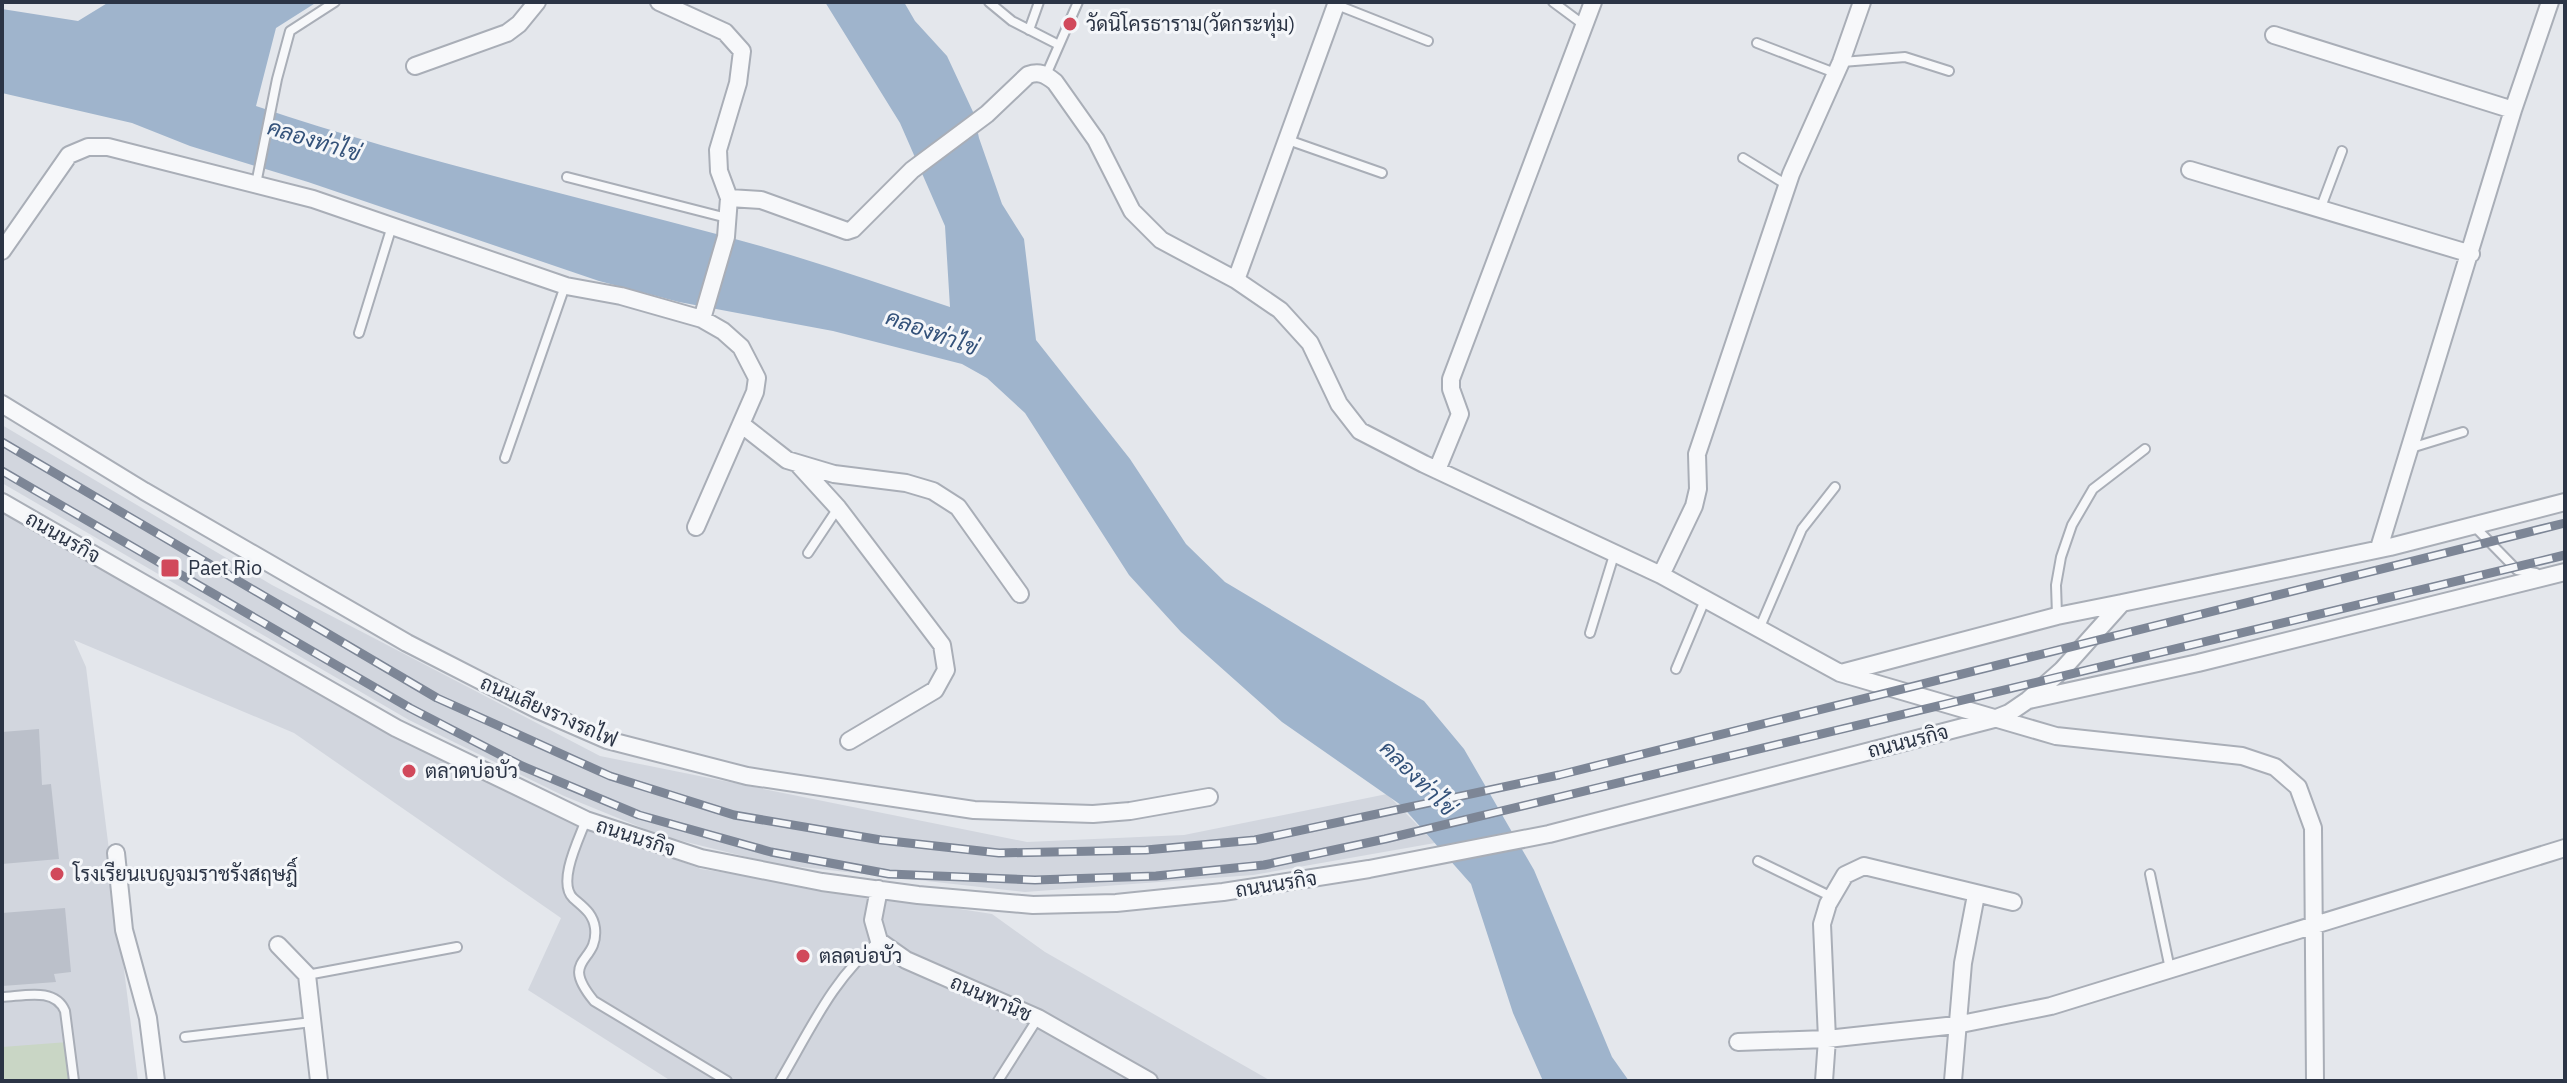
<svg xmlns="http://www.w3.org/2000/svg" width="2567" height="1083" font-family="'IBM Plex Sans',Sarabun,sans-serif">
<rect width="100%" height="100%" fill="#e4e7ec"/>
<path fill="#d2d6de" d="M2,425L272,585L600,756L1027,842L1184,835L1387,794L1435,843L1253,875L1025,892L775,864L662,836L564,796L409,720L2,483Z
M2,512L325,695L541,809L701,869L992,914L1045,952L1271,1081H671L528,990L561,918L294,733L74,640L86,667L138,1081H2Z"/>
<path fill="#c9d6c5" d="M68,1042L74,1081H2V1047Z"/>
<path fill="#9fb4cc" d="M109,2H317L276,28L256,106C410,158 567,194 724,236C800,256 875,282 950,307L945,226L900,123L825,2H904L915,21L947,56L974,114L979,138L1002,204L1024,239L1036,340L1130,459L1186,544L1225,582L1424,701L1464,749L1534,870L1612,1057L1629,1081H1543L1513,1013L1471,884L1401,805L1282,722L1181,632L1129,575L1025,413L987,378L962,364L833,331L679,302L599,281L308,182L190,146L132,123L2,93V9L78,21Z"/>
<path fill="#bbc0ca" d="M39,729L42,785L51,784L59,859L2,864V732Z
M65,908L71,972L54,974L56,982L2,986V913Z"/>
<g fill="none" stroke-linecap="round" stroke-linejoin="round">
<defs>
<path id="lane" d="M989,2L1012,21L1059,45
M1553,2L1584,25
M1337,5L1428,41
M1029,30L1039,2
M1757,43L1835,73
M1842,62L1905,57L1949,71
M1046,75L1078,2
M1288,140L1382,173
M1743,158L1787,185
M567,177L727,218
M256,184L277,79L290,31L335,2
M2321,207L2342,151
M359,333L392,226
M2411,448L2463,432
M505,458L565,286
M2473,525L2517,570L2536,573
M808,553L838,508
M2057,615L2056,585L2061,557L2072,525L2093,489L2145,449
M1760,627L1802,529L1835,487
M1590,633L1614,555
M1676,669L1705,600
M586,820C579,839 557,882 573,898C583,907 593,913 595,928C599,964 558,957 594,1001L727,1081
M1758,861L1832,897
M2150,874L2170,969
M307,975L457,947
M2,997C24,996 55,987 65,1011L74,1081
M185,1037L312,1022
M780,1081C809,1032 834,976 879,941
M998,1081L1038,1018"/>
<path id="street" d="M659,2L725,32L742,51L738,83L718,150L719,171L729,198L726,237L702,319
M2274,35L2513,110
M415,66L507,33L519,24L537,2
M2190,170L2471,254
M729,198L761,200L847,231L853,229L912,170L987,114L1028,75C1039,71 1045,74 1055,82L1096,140L1132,211L1161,240L1236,280L1280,310L1310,343L1339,404L1360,431L1424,464L1661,575L1840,673L2056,736L2242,756L2275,767L2298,787L2313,828L2315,1081
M2,251L69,155L88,147H108L313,199L566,286L621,296L702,319L723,331L741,347L757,378L755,392L696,527
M1236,280L1337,2
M2,404L144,491L407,643L538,710L607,740L747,776L974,810L1093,814L1130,811L1209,797
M741,424L787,460L834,474L906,483L933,491L958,507L1020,594
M797,463L838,508L942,645L946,670L935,690L849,741
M1437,470L1460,414L1451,389V379L1593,2
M2,502L396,728L586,820L701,858L822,882L918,895L1033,905L1116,903L1223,892L1369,869L1549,834L1994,719L2009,713L2028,700L2062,670L2122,603L2390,547L2565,502
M2379,548L2513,110L2550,2
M1661,575L1694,506L1698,489L1697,454L1791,174L1841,62L1862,2
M1841,673L2057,616L2122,603
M2029,700L2198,663L2565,572
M116,853L124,930L148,1018L156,1081
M879,889L873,920L879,941L906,960L1038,1018L1149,1081
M278,945L307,975L319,1081
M1738,1042L1827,1039L1956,1025L2051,1006L2565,848
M1824,1081L1827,1039L1822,924L1828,904L1845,875L1864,866L2013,902
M1953,1081L1963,963L1976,895"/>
</defs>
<use href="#lane" stroke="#a9aeb7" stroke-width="12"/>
<use href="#street" stroke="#a9aeb7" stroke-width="20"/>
<use href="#lane" stroke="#f7f8fa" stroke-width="8"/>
<use href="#street" stroke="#f7f8fa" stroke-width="16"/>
<defs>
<path id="rail" d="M2,442L437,698L610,776L734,815L881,840L999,853L1146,850L1255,840L1559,775L2565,523
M2,471L410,708L522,766L639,815L771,852L889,874L1035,880L1156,876L1264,865L1385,839L2565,555"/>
</defs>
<use href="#rail" stroke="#7d8696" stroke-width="9"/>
<use href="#rail" stroke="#f4f6f9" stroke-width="6" stroke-dasharray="18" stroke-linecap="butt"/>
</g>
<g fill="#d1495b" stroke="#f4f6f9" stroke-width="3">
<circle cx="1070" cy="24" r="8"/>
<rect x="160" y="558" width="20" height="20" rx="4"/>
<circle cx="409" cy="771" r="8"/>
<circle cx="57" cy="874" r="8"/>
<circle cx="803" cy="956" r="8"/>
</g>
<g text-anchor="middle" stroke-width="6" stroke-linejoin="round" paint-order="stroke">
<g font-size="20" fill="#2b3445" stroke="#f4f6f9" text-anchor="start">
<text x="1086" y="31">วัดนิโครธาราม(วัดกระทุ่ม)</text>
<text x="188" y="575">Paet Rio</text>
<text x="425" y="778">ตลาดบ่อบัว</text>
<text x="73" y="881">โรงเรียนเบญจมราชรังสฤษฎิ์</text>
<text x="819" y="963">ตลดบ่อบัว</text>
</g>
<g font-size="20" fill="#2b3445" stroke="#f4f6f9">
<text transform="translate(63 537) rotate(30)" y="7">ถนนนรกิจ</text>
<text transform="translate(549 711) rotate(24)" y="7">ถนนเลียงรางรถไฟ</text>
<text transform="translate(1908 741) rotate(-14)" y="7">ถนนนรกิจ</text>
<text transform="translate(636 837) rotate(18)" y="7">ถนนนรกิจ</text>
<text transform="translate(1276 884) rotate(-9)" y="7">ถนนนรกิจ</text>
<text transform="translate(991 998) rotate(24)" y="7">ถนนพานิช</text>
</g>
<g font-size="22" font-style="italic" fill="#34527a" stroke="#f4f6f9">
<text transform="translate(314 140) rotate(17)" y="8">คลองท่าไข่</text>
<text transform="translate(932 332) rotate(20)" y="8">คลองท่าไข่</text>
<text transform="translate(1418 778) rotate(45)" y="8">คลองท่าไข่</text>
</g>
</g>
<rect width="2567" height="1083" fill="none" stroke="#2b3445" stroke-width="8"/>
</svg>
